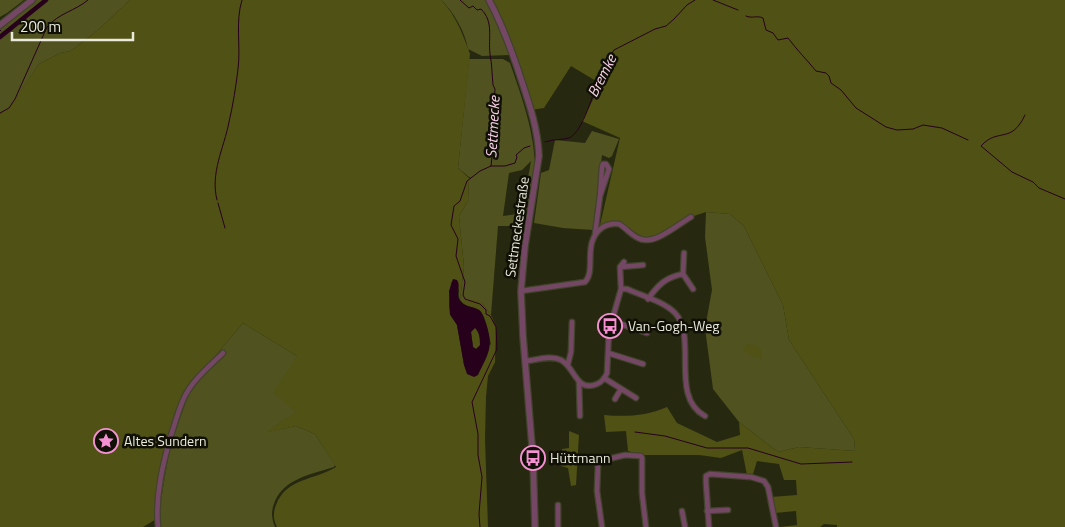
<svg xmlns="http://www.w3.org/2000/svg" width="1065" height="527" font-family="'Titillium Web',sans-serif">
<rect width="100%" height="100%" fill="#272810"/>
<path fill="#50521f" fill-rule="evenodd" d="M0,0H24L7,13L0,17Z
M35,0H130L99,29L71,51L60,53L39,64L9,109L0,114V27Z
M441,0H487L496,18L511,55L482,56L468,49C465,32 454,12 441,0Z
M469,59H503L510,63C523,101 537,138 535,180C535,195 529,211 526,226H498L491,315L482,303L460,300L464,267L459,216L468,201L469,178L472,177H469L458,168ZM531,161L523,206L518,214L503,216L509,173L522,170Z
M592,131L619,139L612,156L609,158L602,155L593,230L563,228L534,223L541,173L549,170L555,140L585,143Z
M706,212L730,214L744,226L783,305L789,340L854,439L855,451L799,447L778,452L739,422L713,389L705,328L712,290L705,237Z
M243,323L297,356V412L267,432L296,426L315,434L335,465L334,467C313,474 285,478 275,501C271,511 271,517 275,527H159L158,518L170,446L193,382Z"/>
<path fill="#505115" fill-rule="evenodd" d="M130,0H441C456,15 463,35 470,54L458,168L469,178L468,201L459,216L464,267L460,300H477L482,303L491,315L496,327L495,362L488,376L486,397L485,439L488,527H277C273,519 273,513 276,505C286,478 315,480 336,467L315,434L296,426L265,433L296,412L273,392L297,356L243,323L193,382L170,446L158,518L143,527H0V114L9,108L39,64L60,53L71,51L99,29ZM454,279C455,282 458,287 459,290C459,295 458,297 461,301C466,308 472,306 479,310C486,315 489,335 491,344L466,369L464,365L457,325L450,315L449,304L451,283Z
M492,0H1065V527H837V525L824,524L820,527H780L797,525L796,511L775,513L771,497L797,495L796,480H784L779,464L757,461L753,474L747,475L742,450L721,458L699,455H641L628,451L626,431L606,432L604,415C626,417 646,416 667,407L677,423L717,442L740,435L739,422L778,452L799,447L855,451L854,439L789,340L783,305L744,226L730,214L706,212L691,217L657,235L646,239L618,222L600,225L620,138L582,121L601,84L571,66L544,108L531,110L514,57L511,43Z
M475,327C480,333 480,338 480,346L476,349L473,347L471,332Z
M747,344L755,345L761,349L762,359L752,356L743,350Z
M569,431L579,435L576,485L571,486L568,468L561,466L562,449L569,448Z"/>
<path fill="#27001c" fill-rule="evenodd" d="M453,279L457,280C461,286 456,293 459,299C464,308 471,305 479,310C483,313 484,319 486,324C494,348 488,354 478,375L474,377L467,374L464,365L457,325L450,314L449,291ZM475,328C480,333 480,339 480,345L476,349L473,347L471,332Z"/>
<g fill="none" stroke-linecap="round" stroke-linejoin="round">
<path stroke="#27001c" stroke-width="1" d="M460,0L469,8L473,6L477,10L481,9C494,22 488,37 490,54C492,64 492,75 493,85L495,89C495,99 487,108 496,117V121L491,166L480,171L467,181L460,201L454,206L451,225L458,239L456,256L465,282L463,295L465,299L480,304L486,310V314L490,316L496,327L497,349L472,402L478,434V455L482,477L479,514L480,527
M713,0L738,10
M746,16C752,19 757,15 763,18L766,30L773,33L778,40L788,38C797,50 807,60 816,71L826,73L829,76L831,83L841,90L856,108L886,127L897,130L913,129L923,125L942,128L968,140
M0,30L1,31
M602,71L614,50L655,29L666,26L674,19L687,5L695,0
M0,113L9,108L15,99L47,27C59,13 75,11 88,0
M1025,115C1011,145 998,127 981,146L1012,172L1033,182L1039,188L1065,199
M545,142C553,139 562,140 569,138C583,132 594,91 599,77
M491,166H505L515,163L517,157L516,155L524,148L530,146
M217,200C210,173 224,148 229,122C233,105 236,86 238,69C241,46 235,22 242,0
M218,203L225,228
M635,432L665,436L707,448H748L801,464L852,462"/>
<path stroke="#27001c" stroke-width="4.5" d="M0,37L46,0"/>
<defs>
<path id="minor" d="M595,234L600,196L602,167L603,164H606L609,169L600,196
M620,267L643,265
M683,274L684,253
M621,289H627C642,296 663,301 675,313C698,337 669,397 705,416
M521,291L585,282C597,270 581,242 603,227C608,224 613,223 619,224C626,228 631,235 638,238C653,247 677,225 691,217
M648,299C658,285 666,277 683,274L693,289
M612,321L647,333
M608,353L643,364
M526,361C536,360 551,355 561,360C575,367 576,393 597,384C602,382 605,378 607,373L609,331L621,289L620,267L624,262
M568,364L571,352L572,322
M604,378L636,398
M579,382L580,416
M615,399L621,389
M682,511L685,527
M707,511L728,510
M158,527C155,494 163,463 172,432C177,418 180,402 189,389C198,375 212,364 223,353
M558,527V505
M602,527L597,491L598,463L600,461L625,455L641,456L642,458V493L646,527
M709,527L706,483V476L710,474L751,477L764,481L768,487L776,527"/>
<path id="tertiary" d="M489,0C503,26 513,54 522,82C530,106 538,130 539,156L525,246L521,291L523,336L533,458L535,527
M0,25L32,0"/>
</defs>
<use href="#minor" stroke="#42432c" stroke-width="7"/>
<use href="#tertiary" stroke="#42432c" stroke-width="8"/>
<use href="#minor" stroke="#744864" stroke-width="4.5"/>
<use href="#tertiary" stroke="#744864" stroke-width="5.5"/>
</g>
<defs>
<symbol id="bus-ring" viewBox="-11 -11 22 22"><circle r="9.5" fill="#101006" stroke="#f591d2" stroke-width="1.5"/><path d="M-5-6H5V4H4V6H2V4H-2V6H-4V4H-5ZM-3.5-4V0h7V-4ZM-3.5 1.2v1.5H-2V1.2ZM2 1.2v1.5H3.5V1.2Z" fill="#f591d2"/></symbol>
<symbol id="sight-ring" viewBox="-11 -11 22 22"><circle r="9.5" fill="#101006" stroke="#f591d2" stroke-width="1.5"/><path d="M0-6L1.8-2.2L6-1.7L2.9 1.2L3.7 5.4L0 3.3L-3.7 5.4L-2.9 1.2L-6-1.7L-1.8-2.2Z" fill="#f591d2"/></symbol>
</defs>
<g fill-rule="evenodd">
<use href="#bus-ring" x="596" y="312" width="28" height="28"/>
<use href="#sight-ring" x="92" y="427" width="28" height="28"/>
<use href="#bus-ring" x="519" y="444" width="28" height="28"/>
</g>
<g text-anchor="middle" stroke-width="5" stroke-linejoin="round" paint-order="stroke">
<g font-size="14" fill="#e9eadb" stroke="#101006">
<text transform="translate(517 227) rotate(-82)" y="5">Settmeckestraße</text>
</g>
<g font-size="14" fill="#e9eadb" stroke="#101006" text-anchor="start">
<text x="628" y="331">Van-Gogh-Weg</text>
<text x="124" y="446">Altes Sundern</text>
<text x="550" y="463">Hüttmann</text>
</g>
<g font-size="15" font-style="italic" fill="#f8d1e8" stroke="#101006">
<text transform="translate(602 76) rotate(-63)" y="5">Bremke</text>
<text transform="translate(493 127) rotate(-87)" y="5">Settmecke</text>
</g>
</g>
<path d="M12 32v8h121v-8" fill="none" stroke="#e9eadb" stroke-width="2.5"/>
<text x="20" y="32" font-size="15" fill="#e9eadb" stroke="#101006" stroke-width="4" paint-order="stroke">200 m</text>
</svg>
